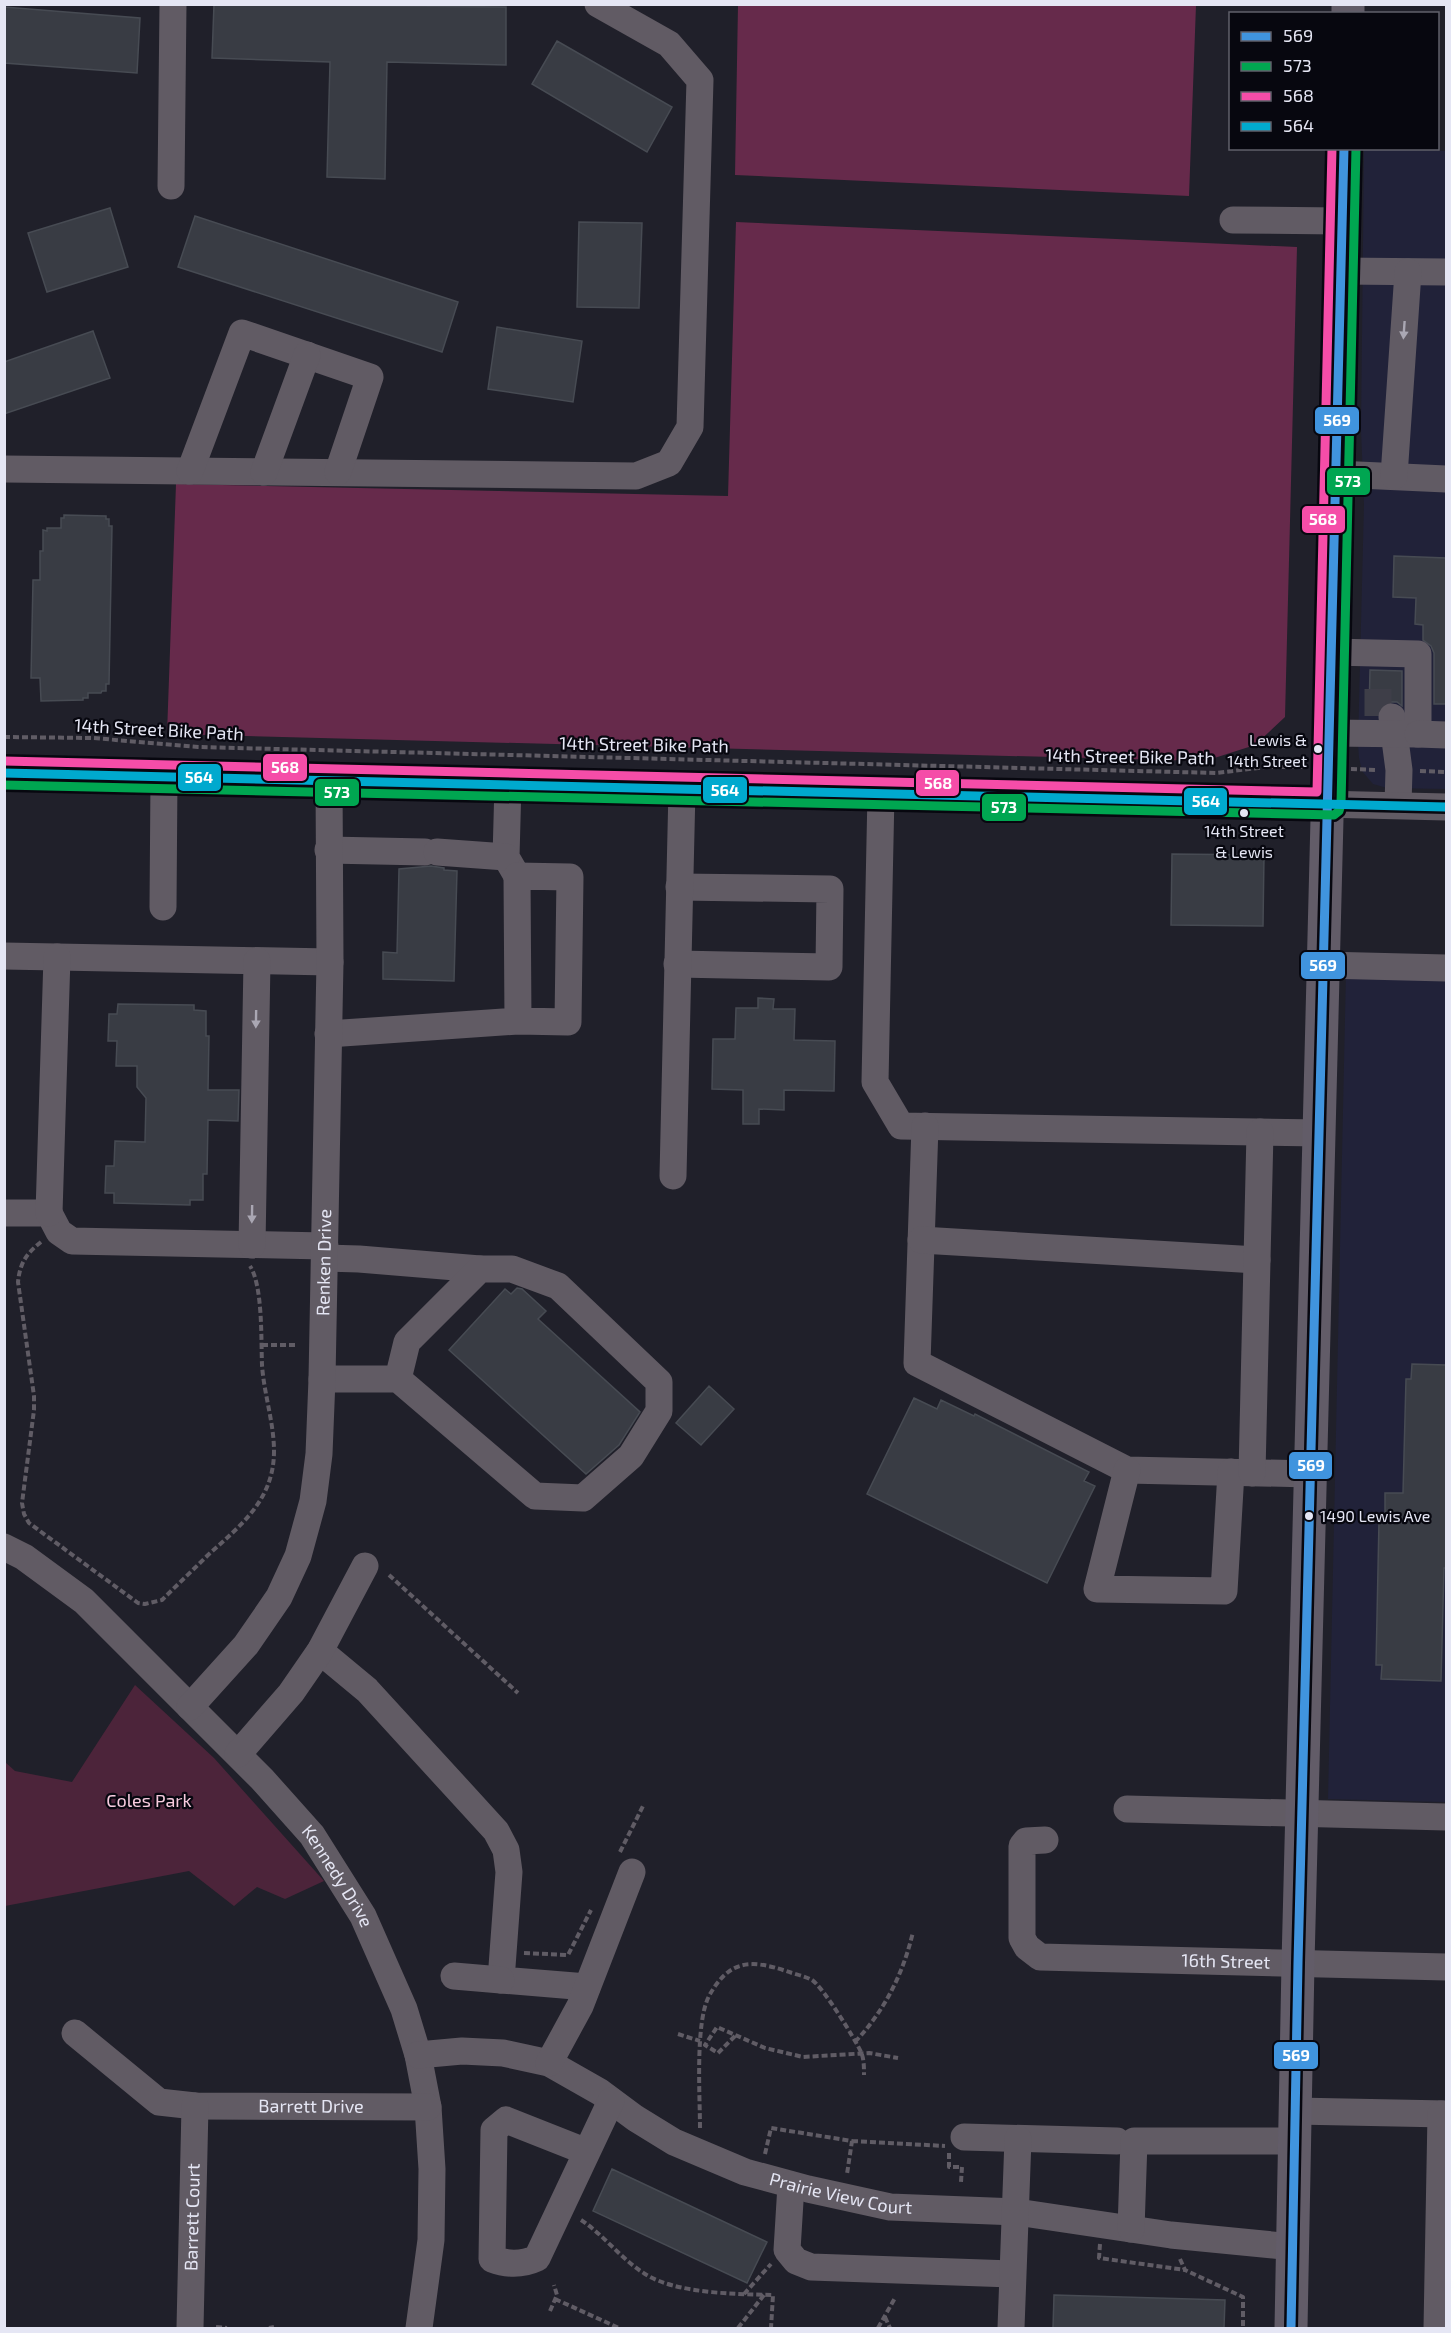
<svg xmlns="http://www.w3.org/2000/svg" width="1451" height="2333" font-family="'Exo 2',sans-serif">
<rect width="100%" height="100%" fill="#20202a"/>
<path fill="#212239" d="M1364,149L1446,151V789L1387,788L1373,784L1362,771L1359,758L1358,744L1364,504L1361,430Z
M1346,972L1446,974V1802L1328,1799Z"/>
<path fill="#4c243a" d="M135,1685L214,1758L324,1881L285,1899L257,1887L234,1906L189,1871L5,1906V1762L15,1771L72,1782Z"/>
<path fill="#662a4b" d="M738,5H1196L1189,196L735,175Z
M736,222L1297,247L1285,717L1255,745L1205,761L167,734L176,484L728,496Z"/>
<path fill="#393c44" stroke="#474b53" stroke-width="1.5" d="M214,4L506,7V65L387,62L385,179L327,177L330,62L212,58Z
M4,7L140,18L137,73L4,63Z
M557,41L672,107L647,152L532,84Z
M110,208L128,267L47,292L28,233Z
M195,216L458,302L442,352L178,267Z
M579,222L642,223L639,308L577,307Z
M497,327L582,341L573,402L488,389Z
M93,331L110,378L4,414V362Z
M64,515L106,516V519H109V526H112L109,684H106V691H102L101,693H88V698H83V700L41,701L40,678H31L33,580H40V551H43V530L47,531V528H61V518H64Z
M1394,556L1446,558V704H1434V653L1431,646L1423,640V625L1415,624L1416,598L1393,597Z
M1370,670L1402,671V706L1397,702H1389L1382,705L1377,712H1369Z
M1172,854L1264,855L1263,926L1171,925Z
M431,866L444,868V870L457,871L454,981L383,979V952L397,953L399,869Z
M758,998L774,999L773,1009H795L794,1040L835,1041L834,1091L784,1090V1110L759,1109V1124H743V1090L712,1089L713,1039H735L736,1008H758Z
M118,1004L194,1005V1010L206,1011V1036H209L208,1090H239L238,1121L208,1120L207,1174H203V1200H190V1205L114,1203V1193H105L106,1166H114L115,1141L145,1142L146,1098L137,1087V1066H116L117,1041H108L109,1014H117Z
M517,1288L522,1289L546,1311L538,1319L640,1412L619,1445L586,1474L449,1350L505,1289L511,1294Z
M1412,1364L1446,1365V1568H1444L1441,1681L1381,1679L1382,1665H1376L1379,1521H1385V1493H1403L1406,1379H1411Z
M709,1386L734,1409L701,1445L676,1423Z
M914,1398L937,1409L941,1400L974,1416L975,1414L1089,1472L1084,1481L1095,1486L1047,1583L867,1494Z
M612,2169L767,2242L747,2283L593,2211Z
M1054,2295L1225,2300L1224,2328H1053Z"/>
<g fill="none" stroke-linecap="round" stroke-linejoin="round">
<path stroke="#3e3e48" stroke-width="27" stroke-dasharray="27 14" stroke-linecap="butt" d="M1378,716V675"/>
<path stroke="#605c65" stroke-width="4" stroke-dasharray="6 3" stroke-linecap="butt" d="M4,737L93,738L198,747L1216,773L1266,767H1305
M1351,769L1377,770
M1420,771L1446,772
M41,1242C26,1254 20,1263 18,1282L34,1396V1410L22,1503L24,1514L29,1523L138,1603L145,1604L162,1600C177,1585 193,1570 208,1555C241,1525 274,1500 274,1451C274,1423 264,1394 262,1365C261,1341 263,1286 250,1266
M262,1345H296
M389,1575L518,1693
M620,1852L643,1806
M524,1953L568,1955L591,1910
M678,2034L700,2041
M735,2036L718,2053L705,2045L717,2027L765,2048L803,2057L869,2053L898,2058
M855,2042C885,2010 903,1974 913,1932
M700,2128C700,2096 695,2023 709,1996C729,1960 750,1959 786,1971C794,1974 805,1976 812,1980C823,1987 855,2039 861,2052C864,2059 864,2067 864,2075
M852,2141L945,2146
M949,2153V2167H962L961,2182
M765,2154L771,2128L852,2141L847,2174
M581,2220C604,2235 621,2259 645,2274C677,2294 736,2294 773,2295L771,2328
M1100,2244L1099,2258L1185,2270
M1180,2259L1185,2270L1243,2297V2328
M744,2294L771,2264
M555,2299L619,2328
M550,2311L557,2295L554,2285
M885,2317L890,2328
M216,2327L227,2328
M269,2328L274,2327
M738,2328L764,2295
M878,2328L895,2298"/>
<g stroke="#615b64" stroke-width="27">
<path d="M171,186L173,4"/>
<path d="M1233,220L1342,221"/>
<path d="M1341,271L1446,272"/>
<path d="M4,469L636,476L669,463L690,427L700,80L669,44L598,4"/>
<path d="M190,471L242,333L370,377L338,472"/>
<path d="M264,472L307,355"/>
<path d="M1336,474L1446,479"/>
<path d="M1394,476L1408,272"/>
<path d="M1392,717L1399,770L1398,805"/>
<path d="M1330,733L1418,734V654L1332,652"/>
<path d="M1418,734L1446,735"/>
<path d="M4,773L1446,807"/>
<path d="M508,784L506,857L517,876"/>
<path d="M881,793L875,1082L901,1126L1320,1133"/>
<path d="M328,850L425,852"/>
<path d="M437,852L506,857"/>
<path d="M163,907L164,777"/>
<path d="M4,956L330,962"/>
<path d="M677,964L829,967L830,889L679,887"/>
<path d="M1323,965L1446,968"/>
<path d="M328,1034L518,1021L568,1022L570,877L517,876L518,1021"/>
<path d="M925,1126L917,1363L1127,1470L1311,1474"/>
<path d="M673,1176L682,789"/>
<path d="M4,1213H49L59,1232L72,1241L325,1246"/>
<path d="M49,1213L57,957"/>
<path d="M921,1240L1257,1260"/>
<path d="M252,1245L257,961"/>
<path d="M325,1258L359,1259L480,1269"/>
<path d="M322,1379H398L535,1496L583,1498L631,1456L659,1411V1382L558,1286L512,1269H480L407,1342L398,1379"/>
<path d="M1127,1470L1097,1589L1224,1591L1231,1472"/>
<path d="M1252,1473L1260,1132"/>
<path id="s1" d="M4,1547L24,1557L84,1601L262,1779L312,1835L363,1916L404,2009L418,2055L428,2107L432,2169L431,2240L419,2328"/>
<path d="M320,1651L367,1690L496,1831L506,1850L509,1872L501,1980L587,1987"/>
<path id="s2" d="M190,1707L246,1645L279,1597L298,1556L313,1501L319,1454L322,1379L330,962L329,780"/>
<path d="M238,1754L291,1693L320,1651L365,1566"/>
<path d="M1127,1809L1446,1817"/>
<path id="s3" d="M1045,1840L1026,1841L1022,1846V1938L1027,1947L1040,1957L1446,1967"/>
<path d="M454,1976L501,1980"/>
<path id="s4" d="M75,2033L159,2102L195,2106L428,2107"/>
<path id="s5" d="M418,2055L462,2051L503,2053L549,2063L600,2092L635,2118L674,2142L745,2172L808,2189L890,2207L1017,2212L1171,2235L1293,2247"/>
<path d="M549,2063L580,2006L632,1872"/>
<path d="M1295,2111L1446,2114"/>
<path d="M964,2137L1117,2141"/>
<path d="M587,2152L506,2120L494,2130L492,2259C508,2265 522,2265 537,2258L611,2101"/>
<path d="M791,2185L787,2250L796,2261L811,2267L1012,2274"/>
<path d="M1131,2229L1134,2141H1295"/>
<path id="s6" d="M190,2328L195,2106"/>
<path d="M1011,2328L1018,2139"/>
<path d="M1437,2328L1441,2114"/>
</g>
<path stroke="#625c68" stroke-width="33" d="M1348,14V4
M1291,2328L1298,1963L1344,148"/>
<defs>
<path id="bus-1" d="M1291,2328L1298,1963L1344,148"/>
<path id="bus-2" d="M4,785L1334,815L1339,811L1341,804L1356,148"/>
<path id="bus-3" d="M4,761L1317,792L1332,148"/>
<path id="bus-4" d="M4,773L1446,807"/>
</defs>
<use href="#bus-1" stroke="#07070f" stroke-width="14"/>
<use href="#bus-2" stroke="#07070f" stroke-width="14"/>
<use href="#bus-3" stroke="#07070f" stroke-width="14"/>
<use href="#bus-4" stroke="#07070f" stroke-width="14"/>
<use href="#bus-1" stroke="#4094de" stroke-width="9"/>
<use href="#bus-2" stroke="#00a651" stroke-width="9"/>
<use href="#bus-3" stroke="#f54da8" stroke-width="9"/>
<use href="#bus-4" stroke="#00a9ce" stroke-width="9"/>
</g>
<defs><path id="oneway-solid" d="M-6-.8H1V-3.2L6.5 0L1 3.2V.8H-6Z" transform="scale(1.5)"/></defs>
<g fill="#aaa7b3">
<use href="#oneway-solid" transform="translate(1404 330) rotate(94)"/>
<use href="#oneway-solid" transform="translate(256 1019) rotate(91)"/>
<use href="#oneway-solid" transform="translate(252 1214) rotate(91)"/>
</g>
<g fill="#e5e6f4" stroke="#07070f" stroke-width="2">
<circle cx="1318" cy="749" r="5"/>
<circle cx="1244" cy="813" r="5"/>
<circle cx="1309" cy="1516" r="5"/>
</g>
<g text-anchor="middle" stroke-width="4.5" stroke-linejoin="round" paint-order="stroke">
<g font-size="16" fill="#e5e6f4" stroke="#07070f" text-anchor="end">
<text x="1307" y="746">Lewis &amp;<tspan x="1307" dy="21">14th Street</tspan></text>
<text x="1244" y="837" text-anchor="middle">14th Street<tspan x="1244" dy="21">&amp; Lewis</tspan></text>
<text x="1320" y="1522" text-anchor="start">1490 Lewis Ave</text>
</g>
<g font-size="18" fill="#e5e6f4" stroke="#07070f">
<text transform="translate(159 730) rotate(3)" y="6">14th Street Bike Path</text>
<text transform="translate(644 745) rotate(1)" y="6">14th Street Bike Path</text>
<text transform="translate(1130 757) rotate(1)" y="6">14th Street Bike Path</text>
<text dy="6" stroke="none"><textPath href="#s2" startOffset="483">Renken Drive</textPath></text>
<text dy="6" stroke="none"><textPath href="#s1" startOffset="472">Kennedy Drive</textPath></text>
<text dy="6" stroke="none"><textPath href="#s3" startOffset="330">16th Street</textPath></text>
<text dy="6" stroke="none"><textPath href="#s4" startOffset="261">Barrett Drive</textPath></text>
<text dy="6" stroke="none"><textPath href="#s5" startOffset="456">Prairie View Court</textPath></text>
<text dy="6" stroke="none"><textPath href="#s6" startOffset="111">Barrett Court</textPath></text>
</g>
<g font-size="18" fill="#f7cbde" stroke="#07070f">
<text x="149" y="1807">Coles Park</text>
</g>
</g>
<g stroke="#07070f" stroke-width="2">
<rect x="1314" y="406" width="46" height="29" rx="6" fill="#4094de"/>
<rect x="1326" y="467" width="45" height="29" rx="6" fill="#00a651"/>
<rect x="1301" y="505" width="45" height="29" rx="6" fill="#f54da8"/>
<rect x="262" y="753" width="46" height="29" rx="6" fill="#f54da8"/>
<rect x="177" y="763" width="45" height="29" rx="6" fill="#00a9ce"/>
<rect x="915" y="769" width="45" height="28" rx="6" fill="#f54da8"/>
<rect x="702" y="776" width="46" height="28" rx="6" fill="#00a9ce"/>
<rect x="314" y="778" width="46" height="29" rx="6" fill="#00a651"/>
<rect x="1183" y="787" width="45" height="29" rx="6" fill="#00a9ce"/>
<rect x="981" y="793" width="46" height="29" rx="6" fill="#00a651"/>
<rect x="1300" y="951" width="46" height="29" rx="6" fill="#4094de"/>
<rect x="1288" y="1451" width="45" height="29" rx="6" fill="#4094de"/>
<rect x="1273" y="2041" width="46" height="29" rx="6" fill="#4094de"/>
</g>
<g font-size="16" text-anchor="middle" font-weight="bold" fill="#fff">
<text x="1337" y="426">569</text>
<text x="1348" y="487">573</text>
<text x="1323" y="525">568</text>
<text x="285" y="773">568</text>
<text x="199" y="783">564</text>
<text x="938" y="789">568</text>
<text x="725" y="796">564</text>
<text x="337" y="798">573</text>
<text x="1206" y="807">564</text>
<text x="1004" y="813">573</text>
<text x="1323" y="971">569</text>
<text x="1311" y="1471">569</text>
<text x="1296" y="2061">569</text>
</g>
<rect width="1451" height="2333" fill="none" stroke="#e5e6f4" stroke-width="12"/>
<rect x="1229" y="12" width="210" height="138" fill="#07070f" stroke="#60606b" stroke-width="1.5"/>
<rect x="1241" y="32" width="30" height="9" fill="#4094de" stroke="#60606b" stroke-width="1.5"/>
<text x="1283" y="42" font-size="18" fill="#e5e6f4">569</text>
<rect x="1241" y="62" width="30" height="9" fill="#00a651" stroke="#60606b" stroke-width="1.5"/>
<text x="1283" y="72" font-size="18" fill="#e5e6f4">573</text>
<rect x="1241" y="92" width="30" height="9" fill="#f54da8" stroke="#60606b" stroke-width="1.5"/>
<text x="1283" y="102" font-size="18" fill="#e5e6f4">568</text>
<rect x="1241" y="122" width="30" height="9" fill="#00a9ce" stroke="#60606b" stroke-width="1.5"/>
<text x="1283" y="132" font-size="18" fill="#e5e6f4">564</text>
</svg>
